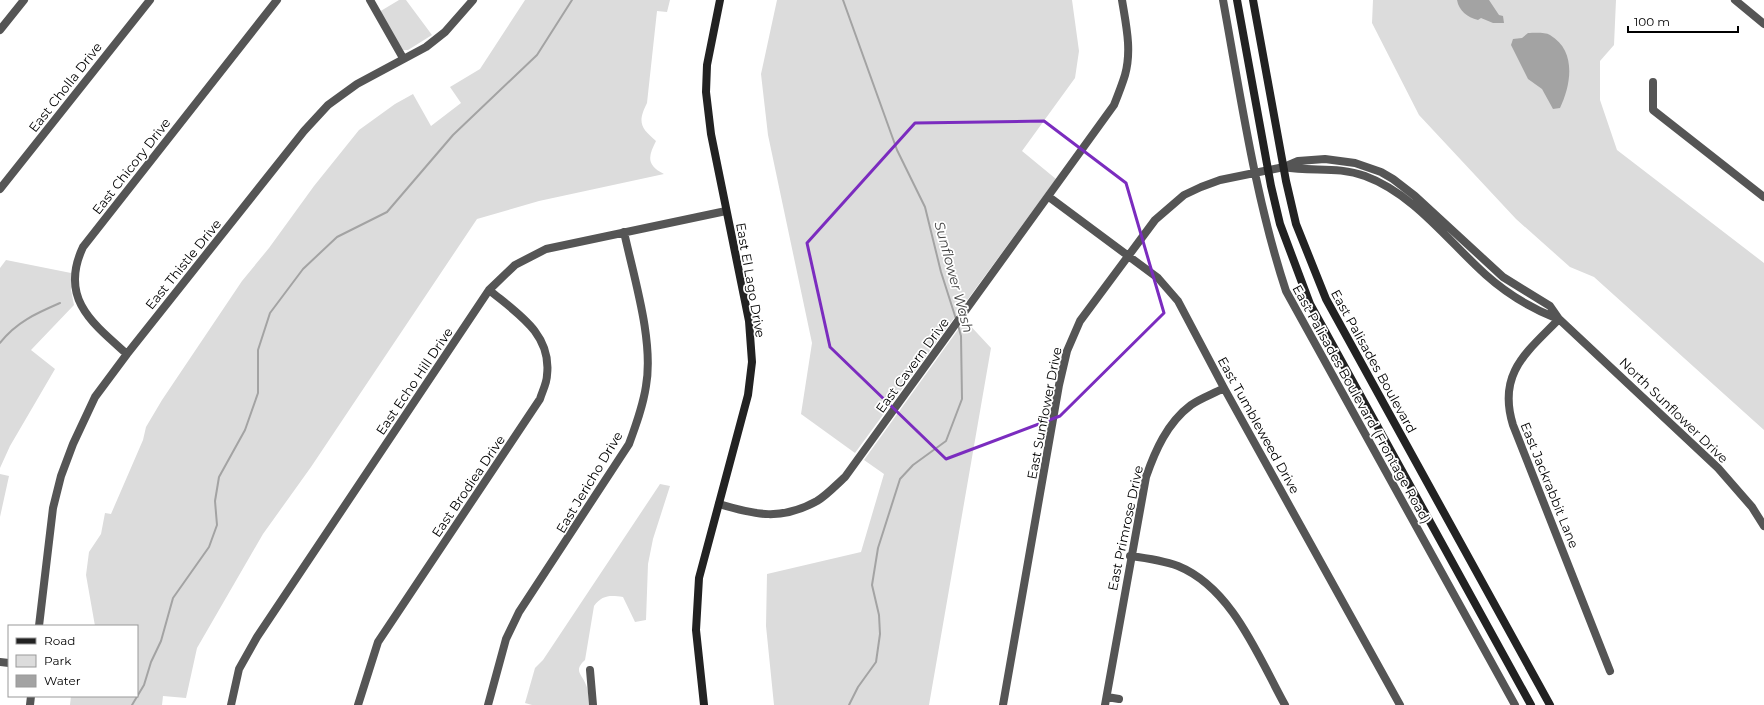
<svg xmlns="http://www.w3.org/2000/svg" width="1764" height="705" font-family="Montserrat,sans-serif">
<rect width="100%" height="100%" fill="#fff"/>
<path fill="#dcdcdc" d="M399,0H406L432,35L408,50H403L379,12Z
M525,0H670L667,12L657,11L647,103C637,123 641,128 656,141C649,155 645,165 664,174L539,201L477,219L311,467L263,534L197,648L186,698L163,696L162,705H70L71,696H137V626H95L86,575L89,552L101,534L105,513L111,514L143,440L146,427L162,400L242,281L269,248L314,186L359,130L395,104L413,94L431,126L461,103L450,87L480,69Z
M777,0H1072L1079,51L1075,78L1022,151L1056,179L855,453L801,414L812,343L768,135L761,74Z
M1373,0H1616L1614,45L1600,61V100L1617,150L1764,263V430L1594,277L1570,267L1516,219L1419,115L1372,23Z
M6,260L71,273V290L74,305L31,350L55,369L10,446L0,468V268Z
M965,320L991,348L929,705H774L766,626L767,574L861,552L884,474L864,460Z
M0,474L9,476L0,517Z
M660,484L670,486L653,539L648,564L646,620L635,622L623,597C610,595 602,595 594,606L585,660C573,671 582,674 586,685C589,691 588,699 589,705H532L525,703L535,668L543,660Z"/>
<path fill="#a3a3a3" d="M1457,0H1489L1499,15L1503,16L1504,23H1493L1481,18L1478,20C1467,17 1459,11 1457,0Z
M1528,33C1534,33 1545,32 1550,35C1577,51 1571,85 1560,108L1553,109L1542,89L1528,79L1511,45L1513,39L1522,38Z"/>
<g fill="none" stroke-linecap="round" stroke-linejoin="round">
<path stroke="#a3a3a3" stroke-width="2" d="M843,0L897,150L925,207L941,272L956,319
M0,343C16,322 37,313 60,303
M132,705L144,685L151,662L161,641L173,598L209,547L217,525L215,501L219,477L245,430L258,393V350L270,313L303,269L337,237L387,212L453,135L537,55L572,0
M849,705L858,687L876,662L880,634L879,615L872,585L878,548L900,479L913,465L946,441L962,399L961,336L958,325"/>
<path stroke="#555" stroke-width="8" d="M370,0L403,58
M1223,0C1241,98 1255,197 1286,291L1515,705
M1735,0L1764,24
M0,30L24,0
M1653,82V110L1764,197
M1284,167C1312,172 1338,166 1365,176C1414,194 1448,241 1486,275C1506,293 1533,309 1558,319
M0,189L150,0
M1049,197L1158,278L1178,301L1224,388L1400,705
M1559,319C1527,352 1497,373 1513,425L1610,671
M127,354C92,323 59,298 83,247L277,0
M719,504C756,515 781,521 817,501C827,495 836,485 845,477L1114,105C1118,95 1122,85 1125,75C1132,50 1126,25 1122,0
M1130,556C1146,558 1162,560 1178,566C1232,588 1258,656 1285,705
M39,626L53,508L61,476L73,444L95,397L127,354L304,131L328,105L357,84L426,47L445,32L473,0
M0,662L9,663
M590,670L593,705
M1107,697L1119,699
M30,705L31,696
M231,705L239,669L257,637L489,290L515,265L546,249L726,211
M358,705L378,642L540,399C542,392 547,383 547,375C552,334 517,313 489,290
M488,705L506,639L519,612L629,444C636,425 643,406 646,386C654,341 634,278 624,232
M1003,705L1059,385L1067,351L1080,321L1155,220L1184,195L1201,187L1220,180L1284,167L1298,161L1325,159L1355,163L1381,172L1393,179L1415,196L1503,277L1550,306L1559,319L1718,468L1752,507L1764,526
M1105,705L1146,477C1155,451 1167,423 1191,405C1201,398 1213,394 1224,388"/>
<path stroke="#222" stroke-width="8" d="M1237,0L1271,186L1280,224L1310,304L1531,705
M1253,0L1286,181L1296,224L1326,299L1550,705
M704,705L696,630L699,578L748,395L752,362L749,321L711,134L706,92L707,65L720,0"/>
</g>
<path fill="none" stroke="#7b2cbf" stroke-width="3" stroke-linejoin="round" d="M1044,121L1126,183L1164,313L1060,416L946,459L830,347L807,243L915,123Z"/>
<g text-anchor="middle" stroke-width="3.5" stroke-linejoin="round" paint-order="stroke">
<g font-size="13" fill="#000" stroke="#fff">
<text transform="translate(65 87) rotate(-52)" y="5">East Cholla Drive</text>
<text transform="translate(131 166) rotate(-52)" y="5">East Chicory Drive</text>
<text transform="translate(183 264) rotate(-51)" y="5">East Thistle Drive</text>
<text transform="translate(751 280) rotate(80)" y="5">East El Lago Drive</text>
<text transform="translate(1374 361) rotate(61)" y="5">East Palisades Boulevard</text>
<text transform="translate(912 365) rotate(-54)" y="5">East Cavern Drive</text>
<text transform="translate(414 381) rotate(-56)" y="5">East Echo Hill Drive</text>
<text transform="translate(1362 404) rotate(61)" y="5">East Palisades Boulevard (Frontage Road)</text>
<text transform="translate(1674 410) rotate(44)" y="5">North Sunflower Drive</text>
<text transform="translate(1044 413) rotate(-79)" y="5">East Sunflower Drive</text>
<text transform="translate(1259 425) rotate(61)" y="5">East Tumbleweed Drive</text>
<text transform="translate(589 482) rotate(-59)" y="5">East Jericho Drive</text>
<text transform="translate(1550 485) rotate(68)" y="5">East Jackrabbit Lane</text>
<text transform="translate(468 486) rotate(-56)" y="5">East Brodiea Drive</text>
<text transform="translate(1125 528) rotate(-78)" y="5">East Primrose Drive</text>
</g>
<g font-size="14" font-style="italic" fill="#444" stroke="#fff">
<text transform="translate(954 277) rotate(75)" y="5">Sunflower Wash</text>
</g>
</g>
<rect x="8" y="625" width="130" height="72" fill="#ffffff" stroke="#999999"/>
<rect x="16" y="638" width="20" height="6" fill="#222222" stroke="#999999"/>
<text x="44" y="645" font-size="12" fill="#000000">Road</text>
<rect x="16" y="655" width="20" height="12" fill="#dcdcdc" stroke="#999999"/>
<text x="44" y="665" font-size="12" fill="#000000">Park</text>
<rect x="16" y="675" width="20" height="12" fill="#a3a3a3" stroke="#999999"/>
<text x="44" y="685" font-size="12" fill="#000000">Water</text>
<path d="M1628 26v6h110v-6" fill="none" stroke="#000000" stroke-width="2"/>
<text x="1634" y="26" font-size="12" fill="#000000" stroke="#ffffff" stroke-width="3" paint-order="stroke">100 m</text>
</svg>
